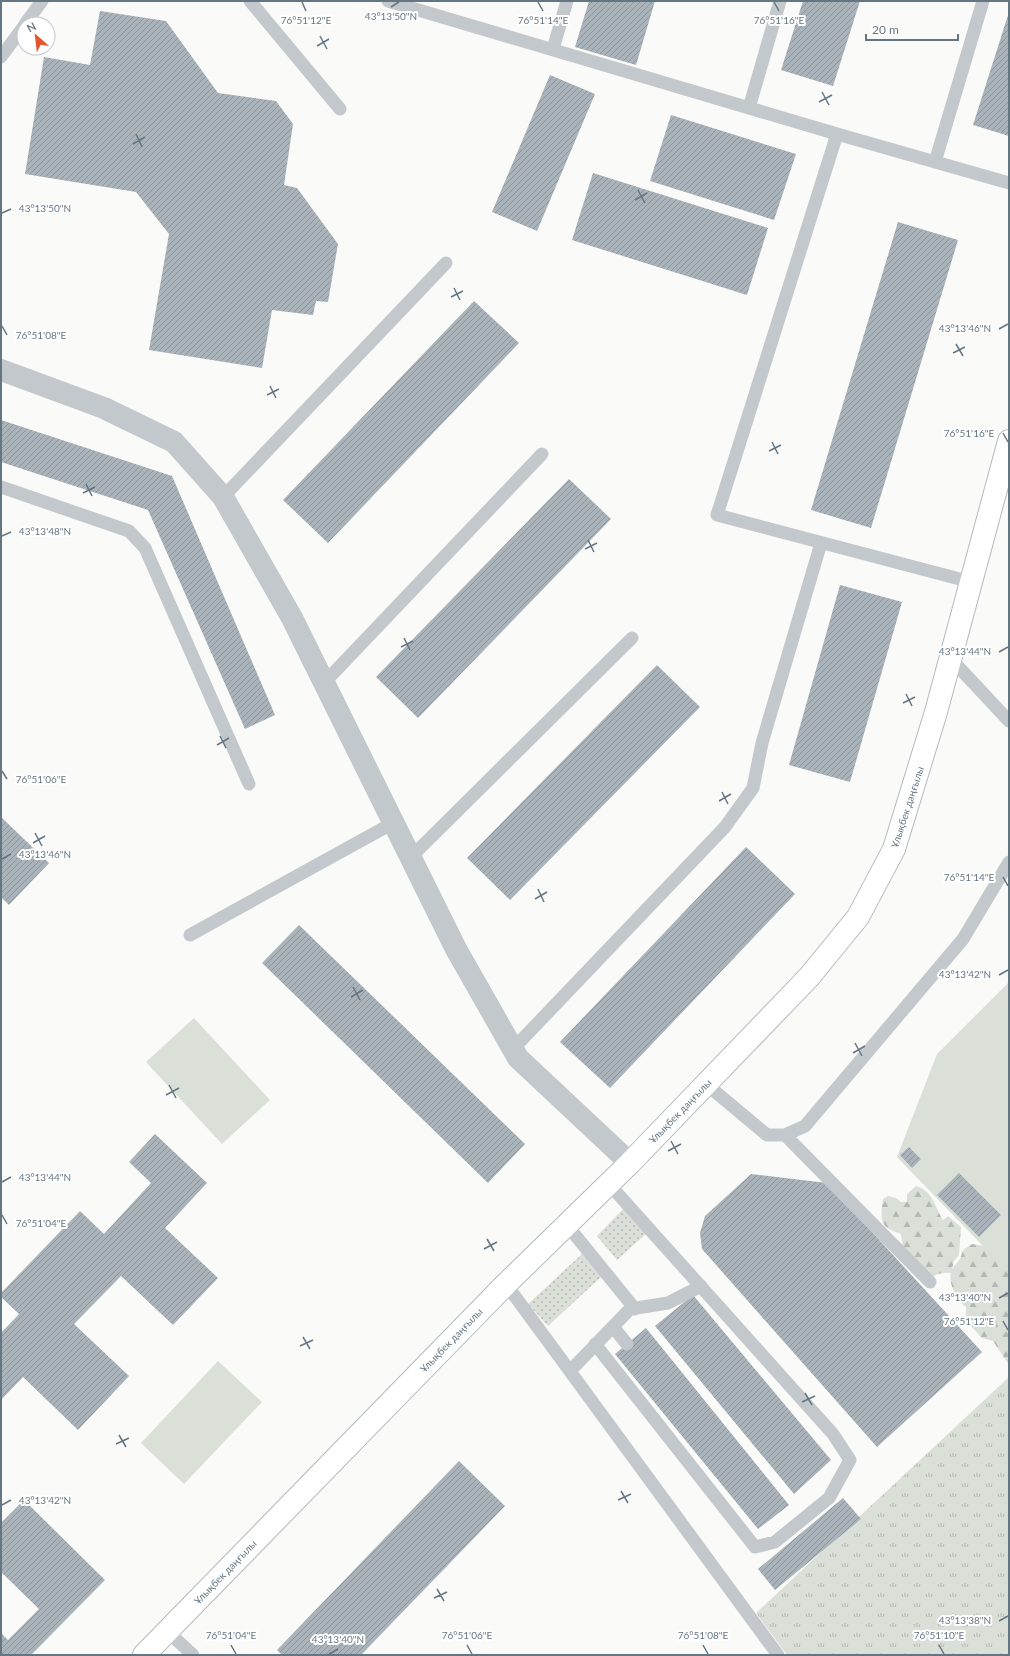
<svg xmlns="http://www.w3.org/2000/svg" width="1010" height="1656" font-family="Lato,sans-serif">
<defs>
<pattern id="grass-dots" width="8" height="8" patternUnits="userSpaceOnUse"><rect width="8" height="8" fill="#dadfd7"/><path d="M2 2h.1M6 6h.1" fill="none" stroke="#b4b9b4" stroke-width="1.8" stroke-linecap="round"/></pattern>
<pattern id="forest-firs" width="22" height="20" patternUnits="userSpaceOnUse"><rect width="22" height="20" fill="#dadfd7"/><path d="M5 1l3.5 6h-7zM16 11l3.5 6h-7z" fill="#b4b9b4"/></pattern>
<pattern id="park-tufts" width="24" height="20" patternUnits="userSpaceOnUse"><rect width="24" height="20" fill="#dadfd7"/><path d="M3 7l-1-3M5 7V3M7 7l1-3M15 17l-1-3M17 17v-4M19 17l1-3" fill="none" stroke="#b4b9b4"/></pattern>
<pattern id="building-hatch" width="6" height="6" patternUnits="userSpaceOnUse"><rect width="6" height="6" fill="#aab3b9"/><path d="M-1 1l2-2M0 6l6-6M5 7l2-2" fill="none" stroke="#8e969c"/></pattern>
</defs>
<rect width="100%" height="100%" fill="#fafaf8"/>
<path fill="url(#grass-dots)" d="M623,1209L646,1234L617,1260L597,1236Z
M582,1254L601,1277L548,1326L528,1304Z"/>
<path fill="url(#forest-firs)" d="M916,1186C932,1190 935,1207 943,1220L948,1216L961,1227L959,1255L954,1261L952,1269L960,1259L963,1250L972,1244L1009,1250V1365L993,1341L982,1338L969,1324L966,1316V1307C957,1301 948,1284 951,1273C941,1272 935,1275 927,1279L903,1247L901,1234C897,1232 892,1231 889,1229C878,1223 882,1209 883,1199L888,1196L896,1198L901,1202H907V1194Z"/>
<path fill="url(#park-tufts)" d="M1009,1377V1655H787L756,1613Z"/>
<path fill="#dadfd7" d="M1009,982V1273L897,1157L937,1054Z
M194,1018L270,1100L222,1144L146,1062Z
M218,1361L262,1402L184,1484L141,1443Z"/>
<path fill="url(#building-hatch)" d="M589,1H655L636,65L575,47Z
M803,1H860L833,86L781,70Z
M100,11L166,21L218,93L276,101L293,124L284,185L297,188L338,244L328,302L316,301L313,315L272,310L262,368L149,350L169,234L136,192L25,174L44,57L90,65Z
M1009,12V136L973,125Z
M550,75L595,94L537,231L492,212Z
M671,115L796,154L774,220L650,181Z
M593,173L768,228L747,295L572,240Z
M898,222L958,240L871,528L811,510Z
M474,301L519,343L328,543L283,500Z
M1,420L172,476L275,715L245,729L148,510L1,462Z
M569,479L611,519L418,718L376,677Z
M840,585L902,602L850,782L789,765Z
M657,665L700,707L510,900L467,858Z
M1,817L49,863L9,905L1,897Z
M746,847L795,894L610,1088L560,1042Z
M299,925L525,1144L488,1183L262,963Z
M155,1134L207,1183L165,1228L218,1278L173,1325L121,1276L74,1324L129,1376L78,1430L23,1377L1,1400V1333L19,1314L1,1297V1293L80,1211L104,1234L151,1183L129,1162Z
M909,1147L921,1159L912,1168L900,1155Z
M959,1173L1001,1215L979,1237L937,1195Z
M751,1174L827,1183L982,1352L877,1447L702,1249L700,1233L705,1216Z
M693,1295L831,1460L794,1494L655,1326Z
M646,1328L789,1505L758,1529L615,1354Z
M459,1461L505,1506L361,1655H282L277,1650Z
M843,1498L861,1519L775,1590L758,1569Z
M24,1500L105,1580L31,1655H1V1633L8,1640L39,1609L1,1572V1523Z"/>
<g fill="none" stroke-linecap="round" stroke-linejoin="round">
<defs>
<path id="secondary" d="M144,1655L506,1284L630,1163L809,977L858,917L894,849L936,712L1009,441"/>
</defs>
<use href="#secondary" stroke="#b3babf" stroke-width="24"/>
<path stroke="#c3c8cc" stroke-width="13" d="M250,1L340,109
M388,1L837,134L1009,183
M25,24L42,1
M553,49L567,1
M1,57L24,26
M749,108L780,1
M837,134L717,515L971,582
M935,162L983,1
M1,487L129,531L145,548L249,784
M223,497L446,263
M951,659L1009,721
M324,683L542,454
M410,858L632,638
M190,935L393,823
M513,1049L725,827L753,788L762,743L821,543
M706,1084L767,1135H785L805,1126L963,939L1009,862
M785,1135L930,1282
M567,1225L635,1309
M506,1284L778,1655
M613,1327L627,1344
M595,1344L755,1547L775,1542L829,1498L850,1460L833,1434L609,1184
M570,1371L630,1309L668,1303L701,1286
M167,1631L193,1655"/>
<path stroke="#c3c8cc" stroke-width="22" d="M1,370L104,408L174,442L223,497L292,618L456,949L518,1058L630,1163"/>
<use href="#secondary" stroke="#fff" stroke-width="22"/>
</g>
<path fill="none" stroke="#657683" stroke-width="1.5" d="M302,2L306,11M538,2L543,11M774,2L779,11M391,7L399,2M320,36L327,49M317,46L329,39M822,92L829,105M819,102L832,95M136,134L142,147M133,144L145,137M638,190L645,203M635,200L647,193M2,213L11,209M454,288L460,300M451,297L463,291M2,326L7,335M999,329L1008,324M956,344L963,356M953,353L965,347M270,386L276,398M267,395L279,389M1003,433L1008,442M772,442L778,454M769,451L781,445M86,484L92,496M83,493L95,487M2,536L11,532M588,540L594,552M585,549L597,543M404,638L410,650M401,647L413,641M999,652L1008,647M906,694L912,706M903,703L915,697M220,736L226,748M217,745L229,738M2,771L7,779M722,792L728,804M719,801L731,794M35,833L42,846M33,843L45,836M2,859L11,854M1003,877L1008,886M538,889L544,902M535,899L547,892M999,975L1008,970M353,987L360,1000M351,997L363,990M855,1043L862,1056M853,1053L865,1046M169,1085L176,1098M166,1095L179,1088M671,1141L678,1154M668,1151L681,1144M2,1182L11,1177M2,1215L7,1224M487,1239L494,1251M484,1249L497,1242M999,1298L1008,1293M1003,1321L1008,1330M303,1337L310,1349M300,1346L313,1340M805,1393L812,1405M802,1402L815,1396M119,1435L126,1447M116,1444L129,1438M621,1491L628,1503M618,1500L631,1494M2,1505L11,1500M437,1589L444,1601M434,1598L447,1592M999,1621L1008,1616M231,1645L236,1654M467,1645L472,1654M703,1645L708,1654M939,1645L944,1654M329,1654L338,1649"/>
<g text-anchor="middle" stroke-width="4" stroke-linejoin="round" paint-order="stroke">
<g font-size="10" fill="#657683" stroke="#fff">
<text transform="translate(907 807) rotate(-72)" y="4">Ұлықбек даңғылы</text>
<text transform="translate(680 1111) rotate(-46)" y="4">Ұлықбек даңғылы</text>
<text transform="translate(451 1340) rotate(-46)" y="4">Ұлықбек даңғылы</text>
<text transform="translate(225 1572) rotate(-46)" y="4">Ұлықбек даңғылы</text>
</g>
</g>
<g font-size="10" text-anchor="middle" fill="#657683" stroke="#fff" stroke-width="4" stroke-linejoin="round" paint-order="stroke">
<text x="391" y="20">43°13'50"N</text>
<text x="306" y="24">76°51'12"E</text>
<text x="543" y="24">76°51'14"E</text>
<text x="779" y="24">76°51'16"E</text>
<text x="45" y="212">43°13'50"N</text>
<text x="965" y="332">43°13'46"N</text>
<text x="41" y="339">76°51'08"E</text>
<text x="969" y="437">76°51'16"E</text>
<text x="45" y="535">43°13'48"N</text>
<text x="965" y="655">43°13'44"N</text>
<text x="41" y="783">76°51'06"E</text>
<text x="45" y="858">43°13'46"N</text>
<text x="969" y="881">76°51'14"E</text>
<text x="965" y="978">43°13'42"N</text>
<text x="45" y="1181">43°13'44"N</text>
<text x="41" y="1227">76°51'04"E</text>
<text x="965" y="1301">43°13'40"N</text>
<text x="969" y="1325">76°51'12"E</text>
<text x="45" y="1504">43°13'42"N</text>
<text x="965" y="1624">43°13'38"N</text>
<text x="231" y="1639">76°51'04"E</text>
<text x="467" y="1639">76°51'06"E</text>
<text x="703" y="1639">76°51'08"E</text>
<text x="939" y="1639">76°51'10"E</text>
<text x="338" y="1643">43°13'40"N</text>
</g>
<rect width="1010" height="1656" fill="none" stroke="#657683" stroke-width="4"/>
<g transform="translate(36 36) rotate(332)"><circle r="19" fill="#ffffff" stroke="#c1c8cd"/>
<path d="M0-3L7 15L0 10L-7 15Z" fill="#e4572e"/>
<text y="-6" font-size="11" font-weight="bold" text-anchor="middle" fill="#657683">N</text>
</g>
<path d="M866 34v6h92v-6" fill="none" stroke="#657683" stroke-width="2"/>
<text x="872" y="34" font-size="12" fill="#657683" stroke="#ffffff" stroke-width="3" paint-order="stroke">20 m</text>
</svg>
